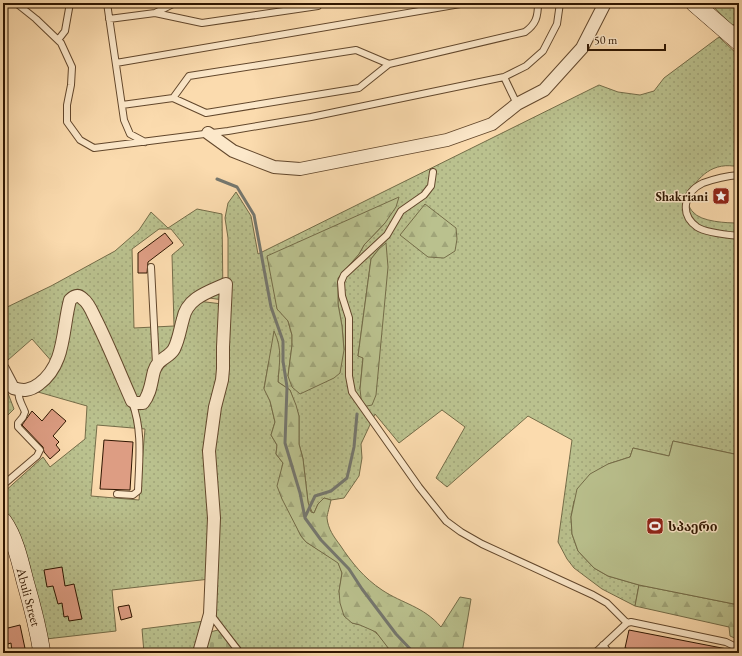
<svg xmlns="http://www.w3.org/2000/svg" width="742" height="656" font-family="'EB Garamond','Noto Serif Georgian',serif">
<defs>
<pattern id="green-dots" width="8" height="8" patternUnits="userSpaceOnUse"><rect width="8" height="8" fill="#bac18e"/><path d="M2 2h.1M6 6h.1" fill="none" stroke="#a0a579" stroke-width="1.8" stroke-linecap="round"/></pattern>
<pattern id="forest-firs" width="22" height="20" patternUnits="userSpaceOnUse"><rect width="22" height="20" fill="#bac18e"/><path d="M5 1l3.5 6h-7zM16 11l3.5 6h-7z" fill="#a0a579"/></pattern>
<pattern id="cemetery-stones" width="16" height="16" patternUnits="userSpaceOnUse"><rect width="16" height="16" fill="#bac18e"/><path d="M2 7V4a2 2 0 0 1 4 0v3zM10 15v-3a2 2 0 0 1 4 0v3z" fill="#a0a579"/></pattern>
</defs>
<rect width="100%" height="100%" fill="#fbdbae"/>
<filter id="stains"><feTurbulence type="fractalNoise" baseFrequency=".005" numOctaves="4"/><feColorMatrix values="0 0 0 0 .2 0 0 0 0 .09 0 0 0 0 .02 0 0 0 .5 -.17"/></filter>
<radialGradient id="worn" r=".72"><stop offset=".6" stop-color="#630" stop-opacity="0"/><stop offset="1" stop-color="#630" stop-opacity=".3"/></radialGradient>
<path fill="url(#green-dots)" stroke="#746c48" fill-rule="evenodd" d="M710,3H739V33Z
M719,37L739,56V167C713,161 698,176 687,197C688,203 689,208 693,212C701,222 727,223 739,223V455L673,441L669,456L633,448L630,457L608,464L574,501L571,517L572,534L578,551L594,568L608,576L639,585L635,606L602,589L574,568L567,559L558,542L572,440L528,416L447,487L436,478L465,427L442,410L399,443L375,414L361,444L362,458L359,476L344,498L331,500L324,498L318,504L314,513L312,512L308,502L303,459L299,444V416L290,390L278,382L279,368L269,361L264,388L270,401L275,422L271,435L277,445L276,454L283,463L281,474L294,521L301,536L306,542L338,562L342,573L339,592L352,623C375,627 379,635 392,653H245L212,612L211,466L228,295V238L225,218L228,203L236,192L251,216L258,254L599,85L618,92L640,95L654,91L664,78ZM385,223L364,245L359,254L338,278V304L342,326L344,350L288,376L292,345V335L288,321ZM379,249L360,389L363,357L358,356L371,259Z
M197,209L222,214L223,300L196,296L150,388L137,401L88,296L73,294L54,364L32,339L8,360L3,341V309L51,286L115,251L139,230L151,212L168,228ZM159,229H171L184,245L172,255L174,326L134,328L132,249Z
M72,301L83,302L130,404L140,410L146,407C159,370 174,333 198,301L222,304L220,360L213,403L210,579L112,590L116,631L46,639L14,529L3,512V493L43,457L50,467L85,439L87,406L38,392L49,380ZM97,425L145,429L139,500L91,496Z
M3,372L11,386L6,388L14,409L3,420Z
M205,621L197,653H144L142,629Z"/>
<path fill="url(#forest-firs)" stroke="#746c48" d="M399,197L396,207L385,223L364,245L359,254L338,278V304L342,326L344,350L340,373L334,378L300,394L292,387L288,376L292,345V335L288,321L277,309L267,256Z
M425,204L456,228L457,239L455,251L444,258L428,257L400,235Z
M386,243L388,267L376,395L372,405L362,407L360,389L363,358L358,356L371,259L379,249Z
M274,331C283,350 279,362 278,382L290,390L296,405L299,416V444L303,459L308,502L311,512L314,513L318,504L324,498L331,500C330,505 327,515 327,518C328,529 334,537 340,545C352,563 364,578 382,590C403,604 423,606 441,627L460,597L471,599L462,653H392L376,632L360,625L352,623L344,616L340,603L339,591L342,573L338,563L306,542L301,536L282,499L277,486L283,463L276,454L277,445L271,435L275,422L270,401L264,389Z
M639,585L739,605V640L730,636L729,627L635,606Z"/>
<path fill="url(#cemetery-stones)" stroke="#746c48" d="M218,630L222,632L238,653H203L210,632Z"/>
<path fill="#bac18e" stroke="#746c48" d="M673,441L739,455V605L639,585L608,576L594,568L578,551L572,534L571,517L577,489L590,474L608,464L630,457L633,448L669,456Z"/>
<g fill="none" stroke-linecap="round" stroke-linejoin="round">
<path stroke="#75776e" stroke-width="3" d="M217,179L237,187L254,215L271,307L283,341V361L287,387L285,443L300,493L305,518L321,540L349,569L362,589L396,634L414,653
M305,517L315,496L331,491L347,478L354,447L357,414"/>
</g>
<path fill="#dd9d83" stroke="#2f1601" d="M165,233L173,243L148,262L147,273H138V253Z
M52,409L66,421L53,436L59,442L56,445L60,450L50,459L44,452L43,447L22,425L32,411L42,421Z
M104,440L133,442L130,490L100,489Z
M62,567L65,586L74,584L82,619L69,621L68,616L64,617L62,603L58,604L53,586L47,587L44,570Z
M129,605L132,617L121,620L118,607Z
M20,625L26,653H12L11,643L8,644L4,629Z
M629,630L727,649L726,653H648L625,648Z"/>
<g fill="none" stroke-linecap="round" stroke-linejoin="round">
<defs>
<path id="lane" d="M16,3L36,19L61,43L72,67L71,85L67,105V122L80,140L94,148L228,131L311,117L504,77L517,104
M107,3L124,120L130,134L145,142
M175,3L155,13L202,23L318,6L320,3
M109,19L155,13
M731,33L739,24
M58,40L65,31L70,3
M116,63L466,3
M389,64L525,32C536,24 538,17 538,3
M504,77L526,66L543,51L557,24L560,3
M122,105L173,98L206,113L359,88L389,64L356,50L189,76L173,98
M433,172L431,186L424,195L401,211L387,235L344,275L341,282L342,296L349,318V376L352,392L419,487L446,521L461,532L482,544L593,595L607,603L627,623
M739,175C727,176 714,179 703,183C684,192 679,214 697,227C706,233 729,235 739,236
M151,267L156,364
M3,485L37,456L40,450L18,427V423L23,417L25,412C22,404 17,398 19,390
M117,494L133,495L138,491C139,461 143,431 132,402
M211,615L240,653
M603,645L609,653
M595,653L627,623L631,622L726,642L736,647L739,650"/>
<path id="street" d="M208,133L233,151L274,167L300,169L447,140L492,124L517,104L544,90L582,48L605,3
M3,369L13,388C23,391 30,391 39,384C66,364 62,329 70,300C74,296 78,294 83,299C89,303 93,314 96,320C109,346 120,374 132,401L136,403H143C151,393 151,382 154,371C158,358 169,358 174,349C179,339 180,329 183,319C187,298 208,292 226,284L223,347V369L222,380L215,407L209,451L214,518L210,614L199,653"/>
<path id="secondary" d="M694,3L739,42
M3,521C15,538 20,561 25,581C32,605 38,628 42,653"/>
</defs>
<use href="#lane" stroke="#62472c" stroke-width="8"/>
<use href="#street" stroke="#62472c" stroke-width="14"/>
<use href="#secondary" stroke="#2f1601" stroke-width="18"/>
<use href="#lane" stroke="#fce8ca" stroke-width="6"/>
<use href="#street" stroke="#fce8ca" stroke-width="12"/>
<use href="#secondary" stroke="#fce8ca" stroke-width="17"/>
</g>
<defs>
<symbol id="sight-square" viewBox="-11 -11 22 22"><rect x="-9" y="-9" width="18" height="18" rx="4" fill="#8f2418" stroke="#fce8ca"/><path d="M0-6L1.8-2.2L6-1.7L2.9 1.2L3.7 5.4L0 3.3L-3.7 5.4L-2.9 1.2L-6-1.7L-1.8-2.2Z" fill="#fff"/></symbol>
<symbol id="stadium-square" viewBox="-11 -11 22 22"><rect x="-9" y="-9" width="18" height="18" rx="4" fill="#8f2418" stroke="#fce8ca"/><path d="M0-5a6.5 5 0 1 0 0 10a6.5 5 0 1 0 0-10ZM-3.5-1.8h7v3.6h-7Z" fill="#fff"/></symbol>
</defs>
<g fill-rule="evenodd">
<use href="#sight-square" x="711" y="186" width="20" height="20"/>
<use href="#stadium-square" x="645" y="516" width="20" height="20"/>
</g>
<g text-anchor="middle" stroke-width="3" stroke-linejoin="round" paint-order="stroke">
<g font-size="13" font-weight="bold" fill="#2f1601" stroke="#fce8ca" text-anchor="end">
<text x="708" y="201">Shakriani</text>
<text x="668" y="531" text-anchor="start">სპაერი</text>
</g>
<g font-size="13" fill="#2f1601" stroke="#fce8ca">
<text transform="translate(29 597) rotate(75)" y="5">Abuli Street</text>
</g>
</g>
<rect width="742" height="656" fill="none" stroke="#fbdbae" stroke-width="16"/>
<rect x="4" y="4" width="734" height="648" fill="none" stroke="#2f1601" stroke-width="2"/>
<rect x="8" y="8" width="726" height="640" fill="none" stroke="#2f1601"/>
<path d="M588 44v6h77v-6" fill="none" stroke="#2f1601" stroke-width="2"/>
<text x="594" y="44" font-size="12" fill="#2f1601" stroke="#fce8ca" stroke-width="3" paint-order="stroke">50 m</text>
<rect width="100%" height="100%" filter="url(#stains)"/>
<rect width="100%" height="100%" fill="url(#worn)"/>
</svg>
